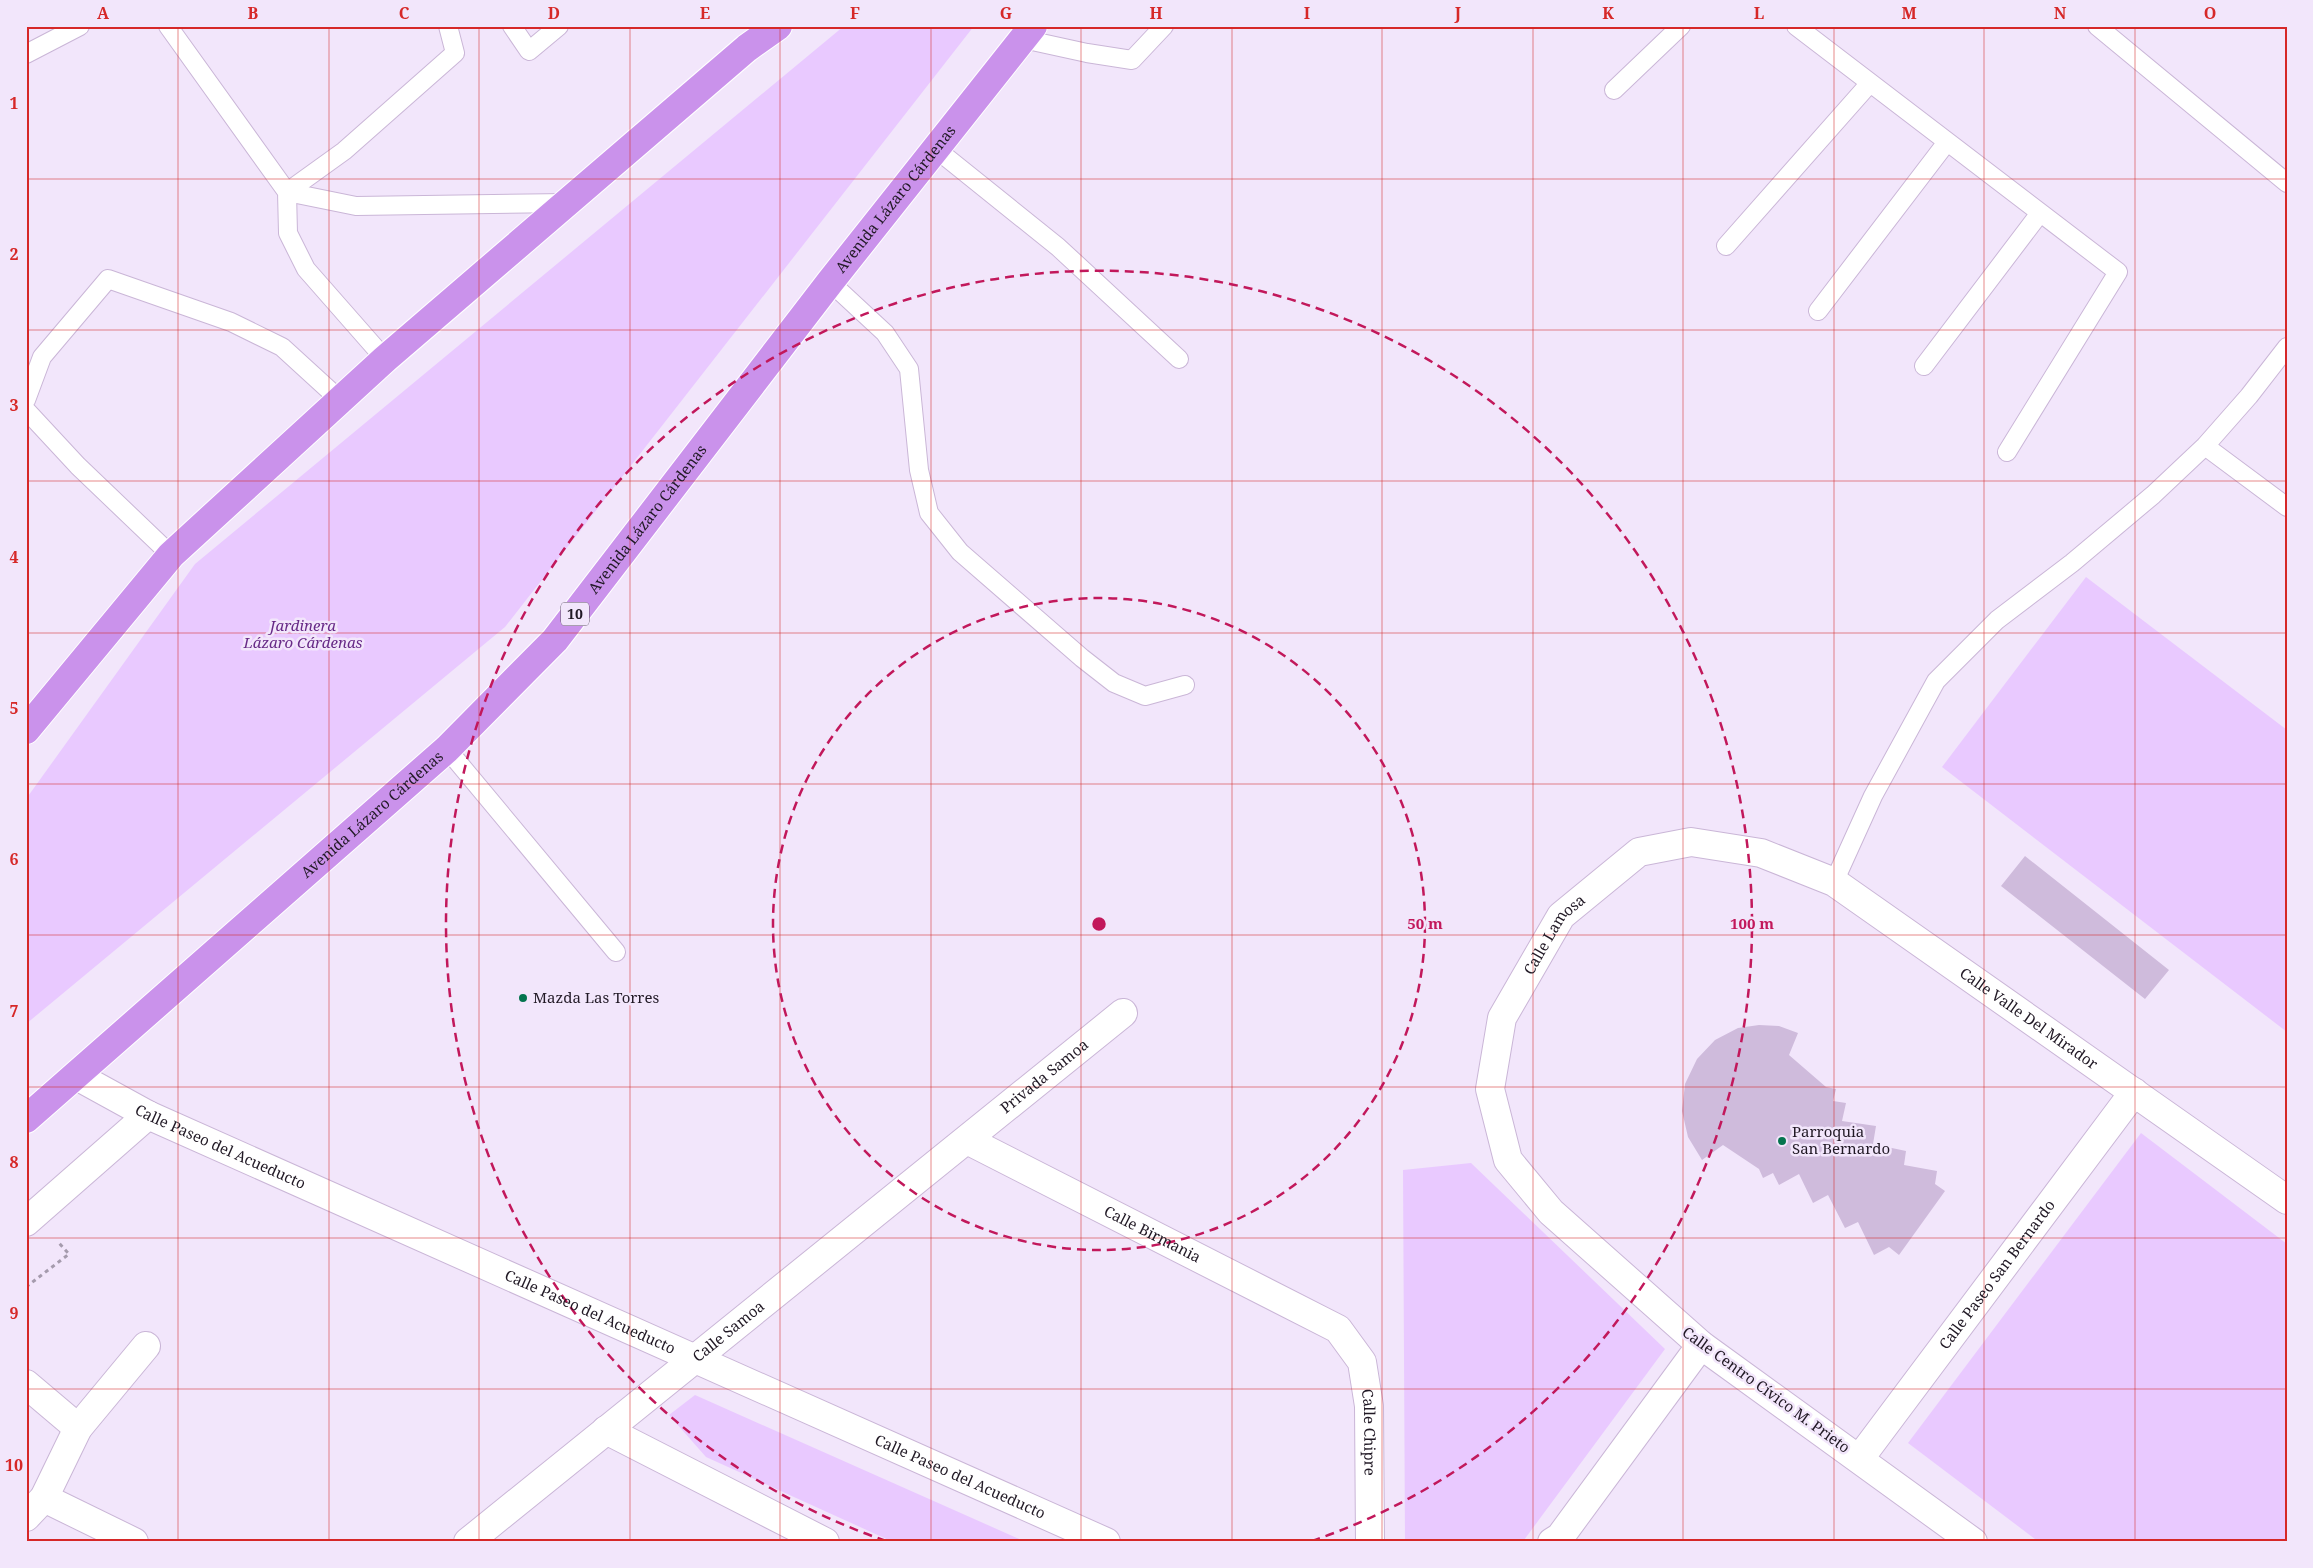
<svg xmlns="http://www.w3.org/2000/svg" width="2313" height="1568" font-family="'Noto Serif',serif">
<rect width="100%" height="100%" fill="#f2e6fb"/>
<path fill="#e9c9ff" d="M844,26H974L505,627L26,1024V799L195,564Z
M2086,577L2287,730V1032L1942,767Z
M2141,1133L2287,1244V1542H2039L1908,1443Z
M1471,1163L1665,1349L1524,1540L1521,1542H1405L1403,1170Z
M695,1395L1026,1542H893L706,1457L669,1415Z"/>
<path fill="#cfbbdc" d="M2025,856L2169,970L2145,999L2001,886Z
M1759,1025L1779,1026L1798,1033L1789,1055L1826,1087L1836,1089L1833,1101L1846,1103L1842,1121L1876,1126L1873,1144L1906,1151L1904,1165L1937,1171L1935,1184L1945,1191L1899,1255L1889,1247L1874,1255L1858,1222L1845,1228L1828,1195L1813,1203L1799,1174L1779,1185L1773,1173L1763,1178L1759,1169L1723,1145L1702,1160L1688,1137L1682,1111L1685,1084L1697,1059L1715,1040L1738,1028Z"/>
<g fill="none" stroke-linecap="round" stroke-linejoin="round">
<defs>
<path id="service" d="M168,26L287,192L288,233L306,269L385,359
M512,26L529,51L559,26
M1796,26L2118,272L2007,452
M2097,26L2287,183
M1023,39L1087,53L1132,60L1164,26
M26,54L80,26
M1614,90L1681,26
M936,149L1058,247L1179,359
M287,192L356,206L567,203
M287,192L344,151L455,53L448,26
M1726,246L1870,83
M830,282L885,333L909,369L919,470L929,513L960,552L1082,658L1114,683L1145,696L1185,685
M1818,311L1947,142
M1924,366L2040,213
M26,400L42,357L108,279L231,322L282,347L340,400
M26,410L78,466L171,555
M2205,446L2287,507
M447,749L616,952
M1834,882L1873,796L1936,681L1997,620L2072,563L2153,495L2205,446L2249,396L2287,347"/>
<g id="minor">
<path id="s1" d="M77,1076L148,1115L1106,1542"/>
<path id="s2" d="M967,1140L1338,1329L1362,1362L1369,1406L1370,1542"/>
<path d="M26,1384L78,1428"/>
<path d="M606,1430L825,1542"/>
<path id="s3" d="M1860,1458L2134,1092"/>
<path d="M44,1498L134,1542"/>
<path d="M26,1517L44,1498L78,1428L146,1346"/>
<path id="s4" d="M468,1542L1123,1013"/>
<path d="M1552,1542L1560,1537L1701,1345"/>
<path id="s5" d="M1973,1542L1701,1345L1551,1212L1508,1160L1490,1089L1502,1018L1561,916L1639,852L1691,842L1761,853L1834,882L2287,1200"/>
</g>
<path id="secondary" d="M26,1222L148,1115"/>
<g id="trunk">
<path d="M26,730L171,555L385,359L747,48L778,26"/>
<path id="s6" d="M26,1119L447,749L555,640L830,282L1033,26"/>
</g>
</defs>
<use href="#service" stroke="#cab6d7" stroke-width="20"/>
<use href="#minor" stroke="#cab6d7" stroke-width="30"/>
<use href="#secondary" stroke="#cab6d7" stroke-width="30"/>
<use href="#trunk" stroke="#fff" stroke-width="30"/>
<path stroke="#a59bad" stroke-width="3" stroke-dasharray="4 4" stroke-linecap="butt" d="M26,1287L69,1254L58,1242"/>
<use href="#service" stroke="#fff" stroke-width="18"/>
<use href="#minor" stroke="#fff" stroke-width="28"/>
<use href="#secondary" stroke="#fff" stroke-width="28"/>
<use href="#trunk" stroke="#ca92eb" stroke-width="28"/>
</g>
<path fill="none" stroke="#d62828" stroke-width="1" stroke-opacity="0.55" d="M178,26V1542M329,26V1542M479,26V1542M630,26V1542M780,26V1542M931,26V1542M1081,26V1542M1232,26V1542M1382,26V1542M1533,26V1542M1683,26V1542M1834,26V1542M1984,26V1542M2135,26V1542M26,179H2287M26,330H2287M26,481H2287M26,633H2287M26,784H2287M26,935H2287M26,1087H2287M26,1238H2287M26,1389H2287"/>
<g fill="none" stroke="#c2185b" stroke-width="2.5" stroke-dasharray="9 6">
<circle cx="1099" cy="924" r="326"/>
<path d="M886 1541A653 653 0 1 1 1312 1541"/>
</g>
<g fill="#04744e" stroke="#f2e6fb" stroke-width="2">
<circle cx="523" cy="998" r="5"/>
<circle cx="1782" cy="1141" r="5"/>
</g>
<g text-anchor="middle" stroke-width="5" stroke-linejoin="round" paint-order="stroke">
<rect fill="#f2e6fb" stroke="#605665" stroke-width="1" x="561" y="602.5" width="28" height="23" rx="4"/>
<g font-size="14" font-weight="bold" fill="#211925">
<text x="575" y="619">10</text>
</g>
<g font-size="15" fill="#211925" stroke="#f2e6fb">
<text dy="5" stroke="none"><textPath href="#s6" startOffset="1271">Avenida Lázaro Cárdenas</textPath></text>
<text dy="5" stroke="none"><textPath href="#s6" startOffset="866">Avenida Lázaro Cárdenas</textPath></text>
<text dy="5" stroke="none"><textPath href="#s6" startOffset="461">Avenida Lázaro Cárdenas</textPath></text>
<text dy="5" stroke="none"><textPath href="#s5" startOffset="848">Calle Lamosa</textPath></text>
<text dy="5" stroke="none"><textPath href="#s5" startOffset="1408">Calle Valle Del Mirador</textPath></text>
<text dy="5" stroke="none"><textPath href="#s4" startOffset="741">Privada Samoa</textPath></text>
<text dy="5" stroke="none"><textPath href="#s1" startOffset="160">Calle Paseo del Acueducto</textPath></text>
<text dy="5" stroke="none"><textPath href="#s2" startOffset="208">Calle Birmania</textPath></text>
<text dy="5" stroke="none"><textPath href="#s3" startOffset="229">Calle Paseo San Bernardo</textPath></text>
<text dy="5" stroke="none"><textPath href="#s1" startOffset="565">Calle Paseo del Acueducto</textPath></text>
<text dy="5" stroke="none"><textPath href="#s4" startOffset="335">Calle Samoa</textPath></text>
<text transform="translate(1766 1390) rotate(36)" y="5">Calle Centro Cívico M. Prieto</text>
<text dy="5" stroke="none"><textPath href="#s2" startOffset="528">Calle Chipre</textPath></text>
<text dy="5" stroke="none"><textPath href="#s1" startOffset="970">Calle Paseo del Acueducto</textPath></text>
</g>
<g font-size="15" font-style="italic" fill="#672a87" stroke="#f2e6fb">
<text x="303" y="631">Jardinera<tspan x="303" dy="17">Lázaro Cárdenas</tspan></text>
</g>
<g font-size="15" fill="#211925" stroke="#f2e6fb" text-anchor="start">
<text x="533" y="1003">Mazda Las Torres</text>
<text x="1792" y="1137">Parroquia<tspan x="1792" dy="17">San Bernardo</tspan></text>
</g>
</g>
<circle cx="1099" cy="924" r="8" fill="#c2185b" stroke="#f2e6fb" stroke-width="2.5"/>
<g font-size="15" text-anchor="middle" font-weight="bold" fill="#c2185b" stroke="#f2e6fb" stroke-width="5" stroke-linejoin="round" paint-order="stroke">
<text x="1425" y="929">50 m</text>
<text x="1752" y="929">100 m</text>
</g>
<rect width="2313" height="1568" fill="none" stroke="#f2e6fb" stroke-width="55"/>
<rect x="28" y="28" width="2258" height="1512" fill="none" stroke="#d62828" stroke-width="2"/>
<g font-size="16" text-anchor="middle" font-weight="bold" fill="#d62828">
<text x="103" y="19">A</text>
<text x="253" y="19">B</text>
<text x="404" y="19">C</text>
<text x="554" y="19">D</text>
<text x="705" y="19">E</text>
<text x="855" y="19">F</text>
<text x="1006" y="19">G</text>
<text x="1156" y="19">H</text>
<text x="1307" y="19">I</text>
<text x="1458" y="19">J</text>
<text x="1608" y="19">K</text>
<text x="1759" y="19">L</text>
<text x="1909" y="19">M</text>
<text x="2060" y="19">N</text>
<text x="2210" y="19">O</text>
<text x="14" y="109">1</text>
<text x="14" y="260">2</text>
<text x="14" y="411">3</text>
<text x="14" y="563">4</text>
<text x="14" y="714">5</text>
<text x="14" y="865">6</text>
<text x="14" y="1017">7</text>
<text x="14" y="1168">8</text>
<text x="14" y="1319">9</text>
<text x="14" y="1471">10</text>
</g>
</svg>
